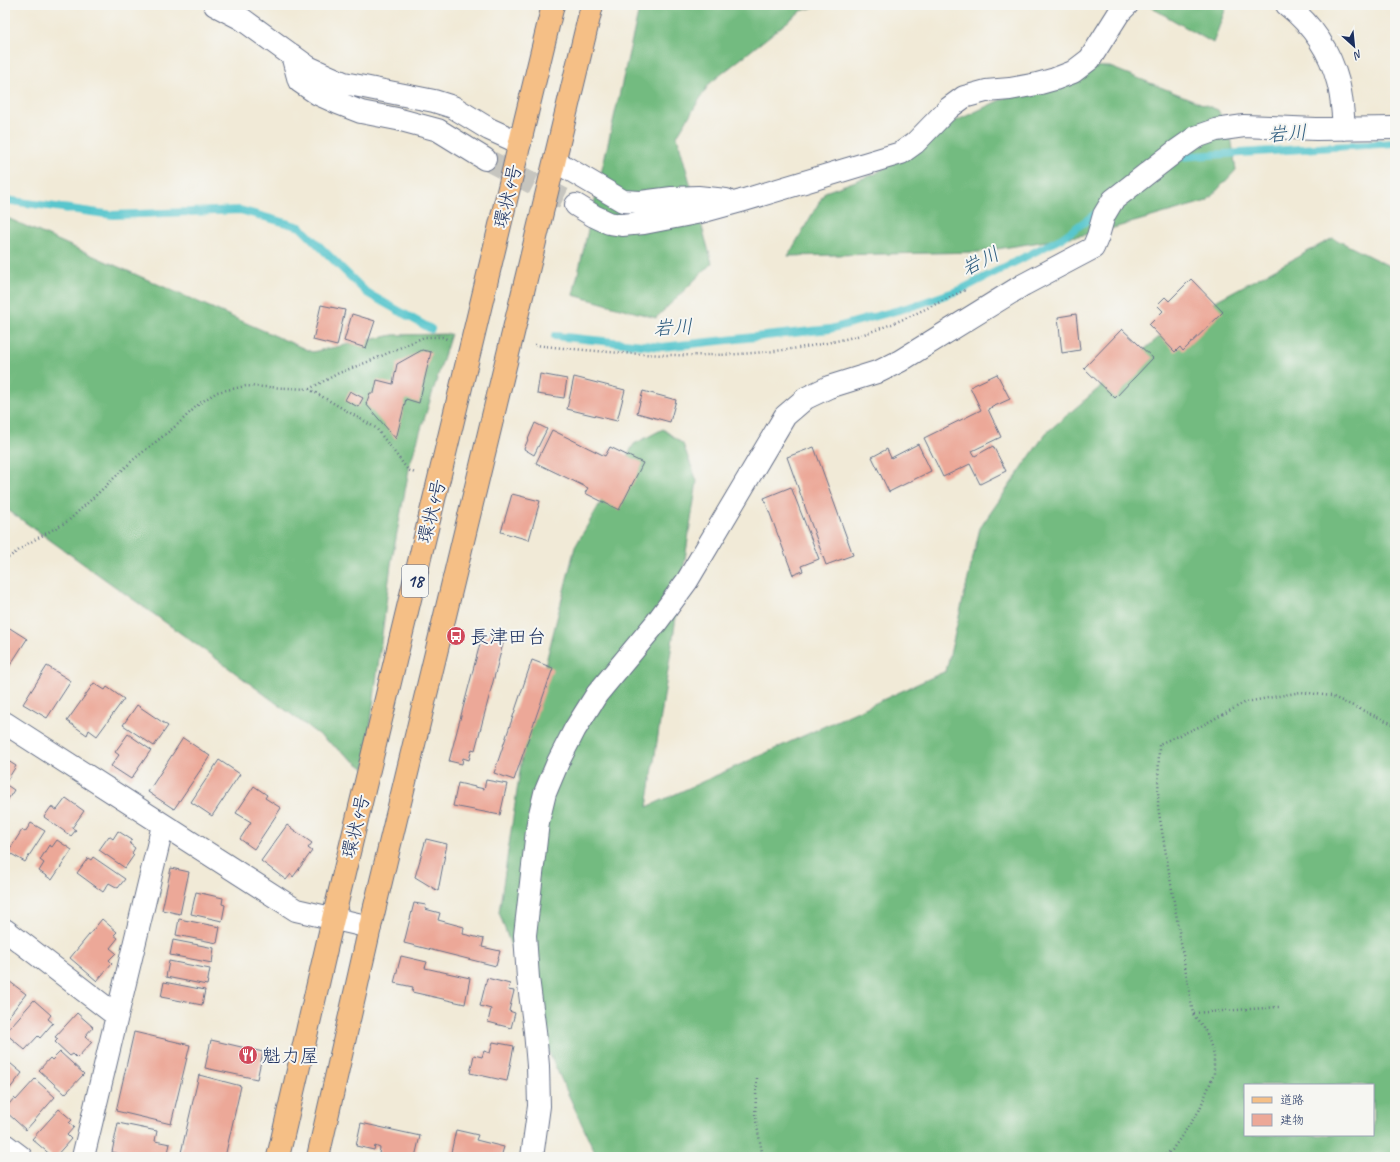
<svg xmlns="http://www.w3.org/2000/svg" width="1400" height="1162" font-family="Caveat,'Klee One',sans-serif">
<rect width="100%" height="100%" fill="#f6f6f2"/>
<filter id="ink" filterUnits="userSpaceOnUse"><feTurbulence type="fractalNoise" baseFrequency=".025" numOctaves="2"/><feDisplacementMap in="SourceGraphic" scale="8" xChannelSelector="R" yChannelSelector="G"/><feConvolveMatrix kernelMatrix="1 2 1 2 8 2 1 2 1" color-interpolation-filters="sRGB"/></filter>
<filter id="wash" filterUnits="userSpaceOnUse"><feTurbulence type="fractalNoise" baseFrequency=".012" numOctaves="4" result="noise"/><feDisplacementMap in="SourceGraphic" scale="16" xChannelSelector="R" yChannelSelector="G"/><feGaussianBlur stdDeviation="0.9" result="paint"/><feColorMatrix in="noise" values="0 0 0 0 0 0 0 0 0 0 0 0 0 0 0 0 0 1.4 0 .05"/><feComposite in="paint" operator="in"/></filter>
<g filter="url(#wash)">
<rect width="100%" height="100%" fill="#f1ead7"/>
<path fill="#73bb80" stroke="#47756f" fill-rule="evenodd" d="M640,5H820L801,11L709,84L677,136L712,263L656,318L573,295Z
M1147,5H1227L1213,43Z
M1072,66L1110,67L1218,110L1231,136L1236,170L1207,201L1096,233L978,252L788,256L825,192L875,174L939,129Z
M5,217L312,352L393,335L451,334L410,464L405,491L391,564L365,769L218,660L5,508Z
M1333,238L1395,269V1157H597L546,1046L499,912L522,757L575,547L634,444L663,429L683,444L697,481L647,807L946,671L980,528L1046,433L1178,321ZM1245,1085H1373V1135H1245Z"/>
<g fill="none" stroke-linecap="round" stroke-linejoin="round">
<path stroke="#58c6cd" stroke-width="8" d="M1178,157L1395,143
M5,200L113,215L240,210L300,227L367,293L431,329
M555,336L662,347L830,329L913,306L960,290L1062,238L1101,210"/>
</g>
<g id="blocks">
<path fill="#eca898" d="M1191,279L1223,312L1183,351L1180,347L1175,352L1149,325L1163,311L1157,305L1165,297L1169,301Z
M321,305L345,310L337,346L313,340Z
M352,314L375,321L366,348L344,341Z
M1076,314L1080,350L1062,353L1058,317Z
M1122,329L1153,358L1115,398L1084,368Z
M422,350L431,352L419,403L406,399L396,439L366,404L370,393H374L377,380L393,384L397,364Z
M540,374L567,379L564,398L537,394Z
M997,374L1010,399L988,409L1001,437L972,451L975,456L993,446L1006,471L980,484L970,464L943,477L924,438L981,410L970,387Z
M574,377L625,390L617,421L567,409Z
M350,391L363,398L358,407L345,400Z
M643,391L676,400L670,422L637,413Z
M535,423L547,429L534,455L524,449Z
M552,430L605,456L610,447L643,463L619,510L585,493L588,488L536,463Z
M918,444L931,471L889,492L872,457L887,449L891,458Z
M814,447L853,555L826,565L787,457Z
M791,487L819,559L801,566L803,571L793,575L764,498Z
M512,494L540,501L529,540L501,532Z
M5,625L27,639L7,670L5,668Z
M489,632L502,635L501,640H504L475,750L472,749L469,760L463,758L462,764L449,761L482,636L488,637Z
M532,660L553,668L514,780L494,773Z
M47,666L71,681L47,718L23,704Z
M94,683L105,690L107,687L124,699L97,736L89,730L87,735L67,721Z
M137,705L168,726L154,746L123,725Z
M128,734L151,750L131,779L111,766L119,755L115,752Z
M183,738L210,756L174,809L148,792Z
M5,759L16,766L5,784L14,790L5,804Z
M219,760L240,774L212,816L191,802Z
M486,780L507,784L500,815L453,806L458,783L484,789Z
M254,786L267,795L265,798L281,808L254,849L240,839L251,822L236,813Z
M66,798L84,811L72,828L76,830L71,836L44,817L51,807L57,810Z
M31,823L45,831L25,862L8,852L22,830L25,832Z
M287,825L312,843L308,848L312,851L293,877L291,874L286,880L261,861Z
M118,831L132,840L130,844L135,848L132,853L134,855L125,868L99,850L109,836L113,839Z
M426,839L447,844L438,891L415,877Z
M57,840L72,850L52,880L39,871L44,863L40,860L49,845L52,847Z
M93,857L125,879L118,888L109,883L103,892L77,873L88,858L91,860Z
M171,868L189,872L180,914L162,910Z
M196,892L223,898L222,904L225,905L222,921L191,914Z
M414,903L426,905L425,909L440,913L438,920L464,927L463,934L484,939L482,947L500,951L496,966L404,943Z
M102,919L117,932L114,935L118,938L110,948L116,953L109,960L112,963L97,981L70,958Z
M179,919L220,927L217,943L176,935Z
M173,940L214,948L212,963L170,955Z
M401,956L427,962L425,968L470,978L465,1004L412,992L413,987L394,983Z
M169,961L210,969L207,985L166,977Z
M5,978L26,994L5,1021Z
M487,978L510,984L508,990L514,991L509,1011L515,1013L511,1028L488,1022L491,1009L480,1006Z
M164,982L205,990L202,1005L161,997Z
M34,1000L51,1015L48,1019L53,1023L40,1038L38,1036L25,1050L5,1033Z
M77,1013L93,1027L85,1036L92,1042L77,1058L73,1054L70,1056L55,1042L58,1039L55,1037Z
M134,1032L190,1045L171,1124L116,1111Z
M211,1040L263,1052L257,1079L205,1068Z
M493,1042L514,1046L507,1081L470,1073L474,1055L482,1057L484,1051L490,1053Z
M60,1052L84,1074L65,1094L39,1070L50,1058L52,1060Z
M5,1059L22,1073L5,1095Z
M199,1075L241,1086L225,1157H180Z
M35,1079L55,1097L26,1130L5,1111V1109L14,1098L16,1100Z
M59,1109L72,1120L69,1123L74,1127L67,1135L71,1139L55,1157H53L32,1139Z
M118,1123L157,1131L155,1141L170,1144L167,1157H133L112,1152Z
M361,1123L420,1136L415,1157H395L379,1154L380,1148L375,1146L374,1150L356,1146Z
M456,1130L478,1135L476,1140L504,1147L501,1157H450Z"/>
</g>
</g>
<g filter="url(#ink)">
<use href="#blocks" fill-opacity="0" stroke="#667088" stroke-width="1"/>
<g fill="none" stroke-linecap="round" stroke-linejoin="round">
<path stroke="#c6c5bf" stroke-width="22" stroke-dasharray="22 11" stroke-linecap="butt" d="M485,159L576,205"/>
<defs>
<path id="minor" d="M215,5L242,19L308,67L330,77L344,83L434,101L453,107L489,129L520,143
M1287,5C1312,25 1330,51 1338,82C1342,97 1343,113 1344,129
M292,55L299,81L318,94L338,103L361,112L397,119L438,130L485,159
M555,161L623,201L641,202L672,198L698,197L726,200
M576,205L594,216L609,223L622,225L644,223L701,212L741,201L901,153L915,143L949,108L964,97L986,91L1010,89L1037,84L1055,79L1073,72L1090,59L1119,13L1127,5
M5,723L296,910L370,927
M5,930L117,1016
M5,1145L21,1157
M83,1157L163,825
M532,1157L539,1106L538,1066L535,1031L528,978L525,935L538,822L545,793L558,762L575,729L597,694L656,623L687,581L785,416L806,398L829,387L880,371L900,361L1023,285L1093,248L1098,236L1104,215L1113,200L1176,151L1196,137L1216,130L1244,126L1316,129L1395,128"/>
<path id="major" d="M278,1157L333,919L553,5
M318,1157L370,927L592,5"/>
</defs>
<use href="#minor" stroke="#667088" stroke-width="24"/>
<use href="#major" stroke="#667088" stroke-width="24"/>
<path stroke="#667088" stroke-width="2.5" stroke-dasharray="1 3" stroke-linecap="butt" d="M535,345C625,355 716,361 805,347C827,343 849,339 870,332C903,321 933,305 965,290
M309,389L339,373L370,361L424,337H442L447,339
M5,560L29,543L68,521L94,497L133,460L177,425L200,403L217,392L246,386L309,389L376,428L408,470L415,473
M1194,1013L1279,1007
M757,1078L755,1116L763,1157
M1162,1157L1172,1150L1199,1111L1214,1074V1055L1206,1031L1193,1014L1158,807L1159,744L1201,726L1246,702L1301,692L1331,696L1395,725"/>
<use href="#minor" stroke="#fff" stroke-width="22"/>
<use href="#major" stroke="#f5bf86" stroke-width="22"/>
</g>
</g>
<defs>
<symbol id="bus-disc" viewBox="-11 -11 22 22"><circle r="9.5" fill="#d1495b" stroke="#f6f6f2"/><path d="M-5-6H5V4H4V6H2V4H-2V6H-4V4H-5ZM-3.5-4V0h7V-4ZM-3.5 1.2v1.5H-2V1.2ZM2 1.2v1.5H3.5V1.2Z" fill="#fff"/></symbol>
<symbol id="restaurant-disc" viewBox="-11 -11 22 22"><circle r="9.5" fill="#d1495b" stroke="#f6f6f2"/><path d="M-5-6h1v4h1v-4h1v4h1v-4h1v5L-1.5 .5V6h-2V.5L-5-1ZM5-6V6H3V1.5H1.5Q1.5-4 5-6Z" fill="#fff"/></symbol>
</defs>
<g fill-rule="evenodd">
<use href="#bus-disc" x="445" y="625" width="22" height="22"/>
<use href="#restaurant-disc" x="237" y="1044" width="22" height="22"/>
</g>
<g text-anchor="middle" stroke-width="4" stroke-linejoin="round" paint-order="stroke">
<rect fill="#f6f6f2" stroke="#5d6b8a" stroke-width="1" x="402" y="565" width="26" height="32" rx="3"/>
<g font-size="18" font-weight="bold" fill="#1b2f5e">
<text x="415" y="587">18</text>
</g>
<g font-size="19" fill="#1b2f5e" stroke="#f6f6f2">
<text transform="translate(507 196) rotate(-76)" y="7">環状4号</text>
<text transform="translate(431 511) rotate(-76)" y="7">環状4号</text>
<text transform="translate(355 826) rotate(-76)" y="7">環状4号</text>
</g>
<g font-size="19" fill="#1b2f5e" stroke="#f6f6f2" text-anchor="start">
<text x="470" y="643">長津田台</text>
<text x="262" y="1062">魁力屋</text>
</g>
<g font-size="20" font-style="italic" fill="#2d5c7f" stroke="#f6f6f2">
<text transform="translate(1287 133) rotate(-4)" y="7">岩川</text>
<text transform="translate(980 261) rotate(-27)" y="7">岩川</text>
<text transform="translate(673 327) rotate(-3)" y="7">岩川</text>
</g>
</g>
<rect width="1400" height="1162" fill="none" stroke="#f6f6f2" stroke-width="20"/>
<rect x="1244" y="1084" width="130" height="52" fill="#f6f6f2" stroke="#9ea6b7"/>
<rect x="1252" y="1097" width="20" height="6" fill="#f5bf86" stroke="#9ea6b7"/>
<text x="1280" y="1104" font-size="12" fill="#1b2f5e">道路</text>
<rect x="1252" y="1114" width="20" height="12" fill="#eca898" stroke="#9ea6b7"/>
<text x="1280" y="1124" font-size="12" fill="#1b2f5e">建物</text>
<g transform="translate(1354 46) rotate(153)" stroke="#f6f6f2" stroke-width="3" paint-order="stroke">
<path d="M0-3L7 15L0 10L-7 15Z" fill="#1b2f5e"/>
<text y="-6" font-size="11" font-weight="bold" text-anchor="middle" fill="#1b2f5e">N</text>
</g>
</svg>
